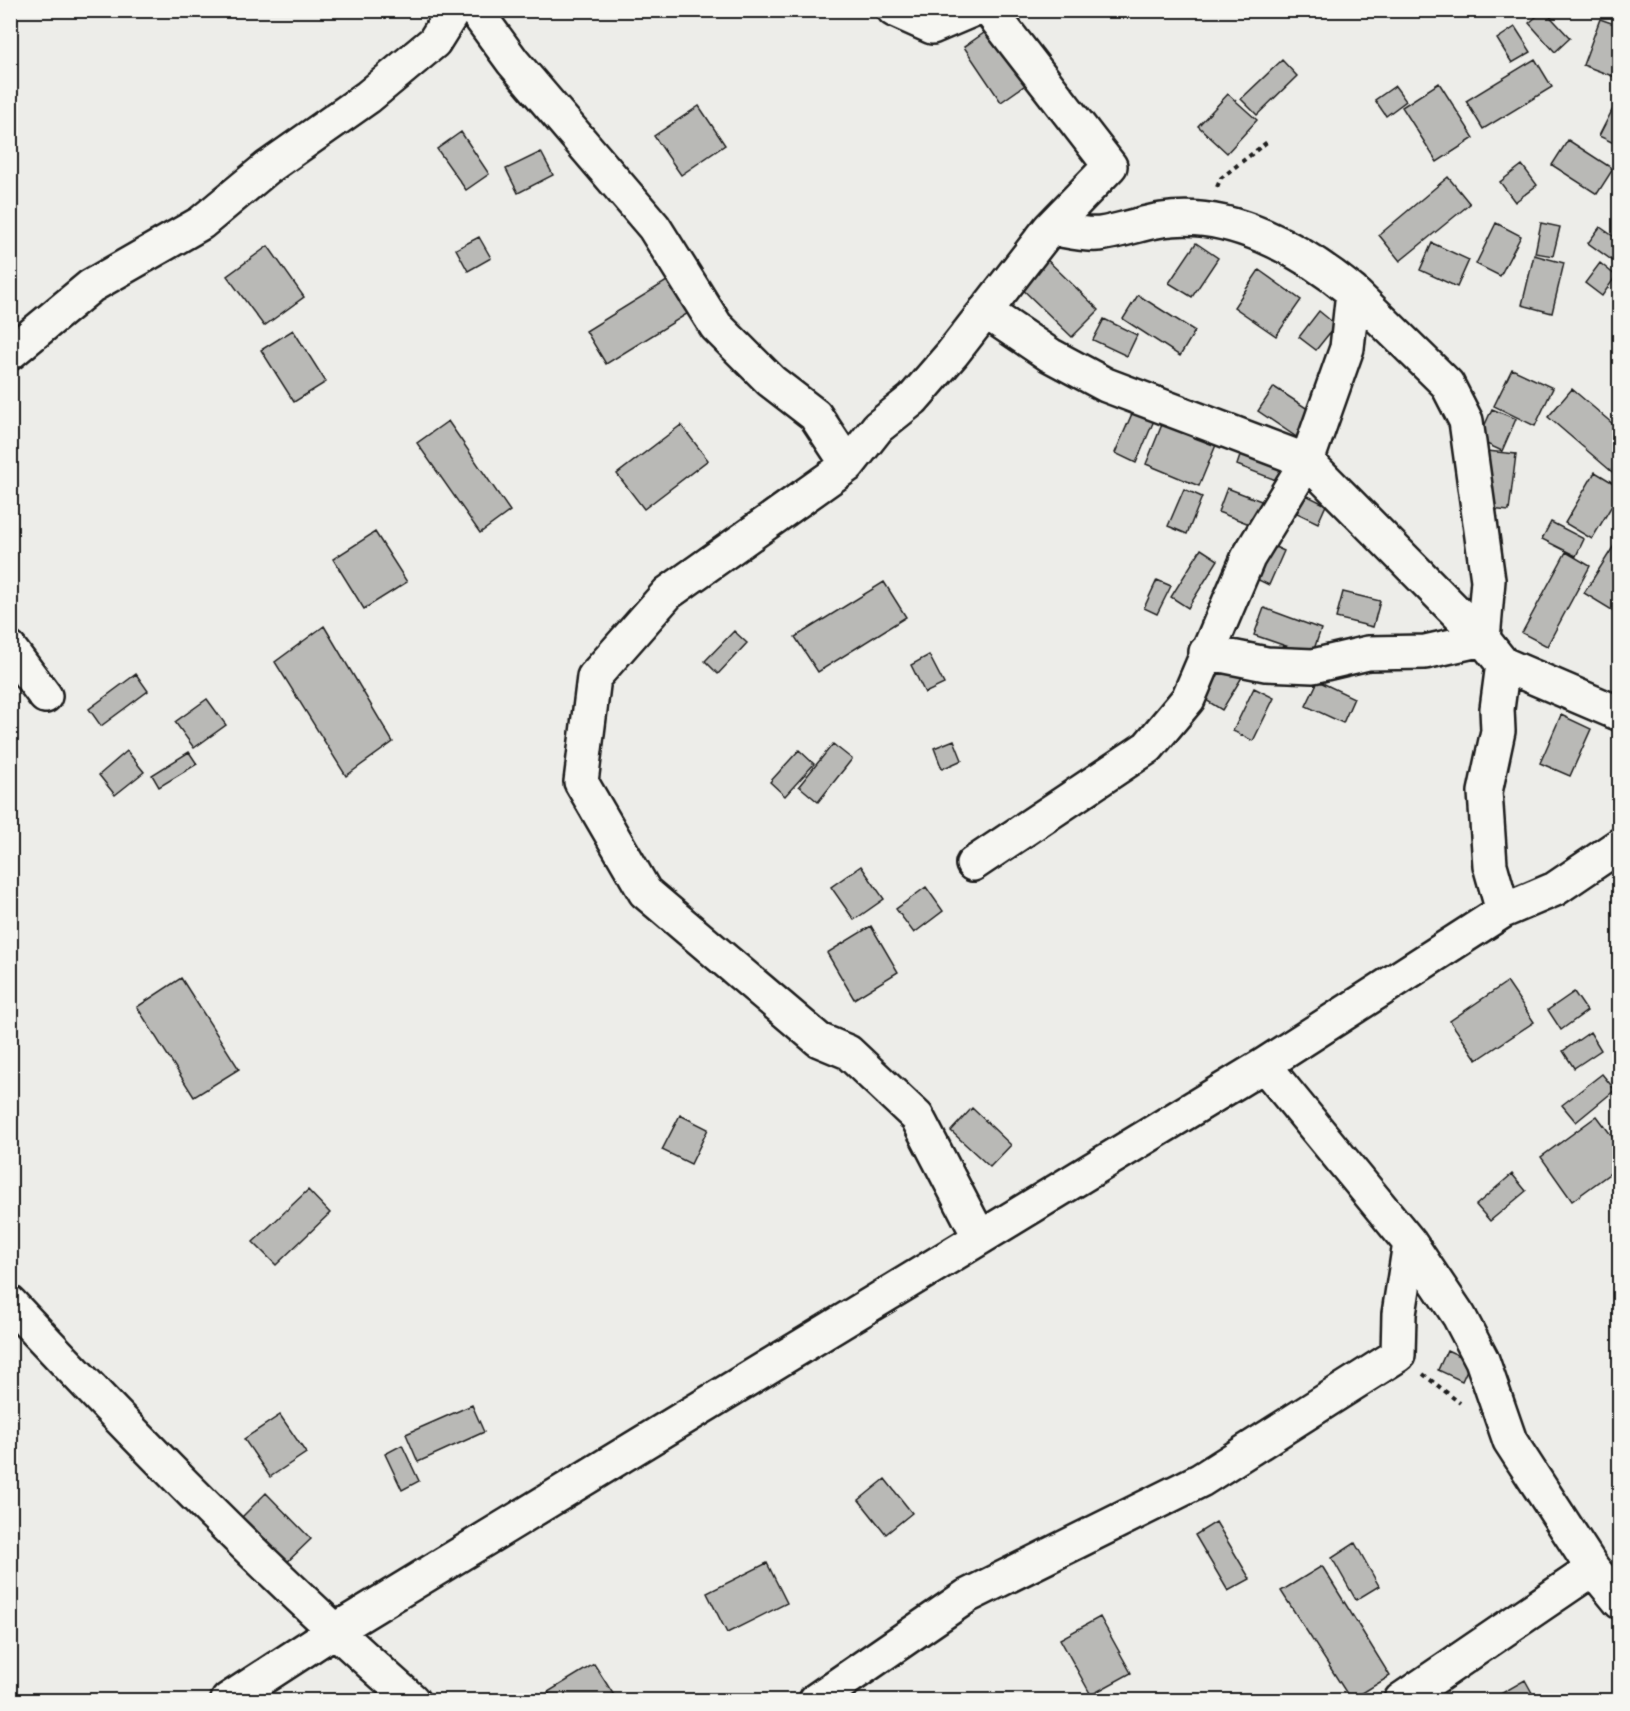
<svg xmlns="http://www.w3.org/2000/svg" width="1630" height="1711" font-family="Sriracha,sans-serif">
<rect width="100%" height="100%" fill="#edede9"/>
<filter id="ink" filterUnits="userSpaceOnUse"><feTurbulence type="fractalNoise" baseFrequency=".0167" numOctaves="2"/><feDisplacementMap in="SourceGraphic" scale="12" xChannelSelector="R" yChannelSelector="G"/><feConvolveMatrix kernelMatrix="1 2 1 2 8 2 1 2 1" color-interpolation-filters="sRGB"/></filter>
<g filter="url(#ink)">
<path fill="#b9b9b6" stroke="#1c1c1c" stroke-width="1.5" d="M1544,10L1570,38L1555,52L1529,23Z
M1600,19L1620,26V79L1583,65Z
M994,26L1031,81L1001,102L964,47Z
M1515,27L1531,52L1512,63L1497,39Z
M1535,59L1552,87L1483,129L1466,101Z
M1282,60L1297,76L1257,115L1241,99Z
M1439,83L1474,138L1437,162L1402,107Z
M1395,86L1406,101L1386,116L1375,100Z
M1228,94L1257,120L1227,153L1198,126Z
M1620,95V146L1599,136Z
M699,106L725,145L681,175L654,136Z
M461,132L489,174L466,190L437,149Z
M1568,140L1613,169L1597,194L1552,165Z
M541,152L553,175L518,193L506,169Z
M1522,165L1537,185L1515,202L1500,182Z
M1448,177L1470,204L1400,261L1379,235Z
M1496,223L1521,236L1500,276L1476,264Z
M1541,223L1560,227L1553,256L1535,253Z
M1600,227L1620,241V266L1588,243Z
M479,237L491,258L468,271L456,249Z
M1196,243L1218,258L1192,297L1169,283Z
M1432,243L1469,260L1457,287L1420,270Z
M268,246L304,297L264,326L227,276Z
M1040,253L1099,310L1072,337L1014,281Z
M1534,255L1564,263L1552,313L1522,305Z
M1600,263L1616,276L1602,296L1585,283Z
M1259,270L1301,300L1276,336L1234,307Z
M670,279L690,312L606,364L586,331Z
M1138,295L1195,331L1180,356L1123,319Z
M1319,311L1336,325L1316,350L1299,337Z
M1104,319L1137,335L1127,356L1093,340Z
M293,330L326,382L294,402L261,350Z
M1512,369L1553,388L1535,426L1494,406Z
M1274,387L1317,415L1301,440L1258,411Z
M1572,389L1620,430L1618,477L1548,417Z
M1134,409L1155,418L1136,463L1115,453Z
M1492,409L1516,419L1502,451L1478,440Z
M448,421L510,511L480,533L417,443Z
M1163,422L1216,445L1199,486L1146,464Z
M681,425L708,460L644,509L617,474Z
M1244,444L1288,461L1281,482L1237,465Z
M1487,451L1516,454L1509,511L1481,508Z
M1595,472L1620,487V492L1592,539L1565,523Z
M1227,488L1269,504L1260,528L1218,512Z
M1184,489L1202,497L1187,534L1168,526Z
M1306,495L1326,505L1318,523L1297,513Z
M1551,522L1584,539L1576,556L1542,539Z
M375,532L407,582L364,609L333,559Z
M1264,542L1284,551L1269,585L1250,576Z
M1615,544L1620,547V615L1584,593Z
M1201,549L1218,560L1188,608L1171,597Z
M1566,552L1590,566L1547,646L1522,633Z
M1157,580L1171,586L1157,614L1144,608Z
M884,582L906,617L818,672L795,637Z
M1343,592L1380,601L1373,627L1336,618Z
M1264,608L1321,629L1312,655L1254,635Z
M324,626L393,742L346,776L275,662Z
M734,631L747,643L718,674L705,661Z
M929,655L944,684L925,693L911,665Z
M1223,662L1244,674L1222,710L1201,697Z
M136,674L148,691L101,726L89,709Z
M1318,681L1354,698L1343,723L1306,706Z
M1254,688L1274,698L1253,741L1233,731Z
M207,699L226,725L194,748L175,722Z
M1561,715L1591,729L1570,776L1540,763Z
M954,740L962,760L942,769L934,748Z
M833,744L852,759L818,802L799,786Z
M799,750L814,764L785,796L770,782Z
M127,751L144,772L115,795L99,775Z
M189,752L197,764L159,787L152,775Z
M861,866L884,899L854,920L831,887Z
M926,887L943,911L914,933L896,909Z
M871,926L898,972L854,999L827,953Z
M181,978L239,1069L194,1097L137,1007Z
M1507,982L1534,1022L1477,1060L1450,1021Z
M1574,992L1587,1011L1561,1030L1548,1010Z
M1590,1032L1601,1050L1574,1068L1563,1051Z
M1602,1074L1615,1090L1576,1122L1562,1105Z
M972,1108L1011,1145L990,1167L951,1131Z
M680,1115L708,1129L691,1164L662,1150Z
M1597,1116L1620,1147V1166L1572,1201L1541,1157Z
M1512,1174L1526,1191L1490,1221L1476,1205Z
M308,1190L330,1213L276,1265L253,1242Z
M1447,1350L1471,1361L1462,1381L1438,1370Z
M472,1405L484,1432L418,1462L406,1434Z
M280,1415L306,1453L270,1477L244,1439Z
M402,1445L419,1481L402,1490L385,1454Z
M885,1479L912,1513L886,1534L859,1500Z
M266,1493L311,1539L278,1571L234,1525Z
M1216,1522L1250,1579L1228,1591L1195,1535Z
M1355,1543L1379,1586L1356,1600L1332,1558Z
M767,1563L787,1603L727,1633L707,1593Z
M1322,1566L1390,1676L1351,1700L1281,1591Z
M1100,1617L1131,1673L1091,1695L1060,1639Z
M594,1664L617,1700H553L548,1692Z
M1525,1680L1536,1700H1499L1497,1696Z"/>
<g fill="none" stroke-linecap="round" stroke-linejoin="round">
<defs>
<path id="minor" d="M475,10L513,62L654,227L716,326L771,381L815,415L848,465L668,593L594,677L581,782L645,892L819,1040L848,1052L917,1117L979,1236
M894,10L932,27L972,10
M1353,292L1447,384L1466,421L1488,580L1483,639
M985,311L1050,355L1106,385L1307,461L1483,639L1503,664L1620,714
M10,353L91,286L201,223L267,168L368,97L434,42L454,10
M848,465L878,427L913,399L952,354L1050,228L1110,166L994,16V10
M10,649L45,696
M1206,652L1266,664L1313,666L1368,653L1425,652L1483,639
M973,864L1148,747L1188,699L1248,558L1307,461L1347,348L1353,292C1302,250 1230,209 1162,220C1141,223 1121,231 1100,234C1084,236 1065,230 1050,228
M1503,911L1555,889L1620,845
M1264,1065L1410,1243L1459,1316L1482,1360L1510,1441L1593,1569L1620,1602
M10,1303C139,1441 271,1576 412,1700
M228,1700L334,1631L1264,1065L1503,911L1490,865L1485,792L1498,731L1497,709L1503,664
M816,1700L967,1596L1201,1480L1398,1355L1399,1314L1410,1243
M1401,1700L1593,1569"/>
</defs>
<use href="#minor" stroke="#1c1c1c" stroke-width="38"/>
<path stroke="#1c1c1c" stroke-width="4" stroke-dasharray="4.5 4.5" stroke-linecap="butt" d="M1217,187L1221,178L1267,142
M1423,1374L1460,1403"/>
<use href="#minor" stroke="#f6f6f2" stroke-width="33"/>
</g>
</g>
<rect width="1630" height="1711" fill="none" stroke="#f6f6f2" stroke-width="36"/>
<rect x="18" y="18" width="1594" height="1675" fill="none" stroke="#1c1c1c" stroke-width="2" filter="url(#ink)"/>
</svg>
